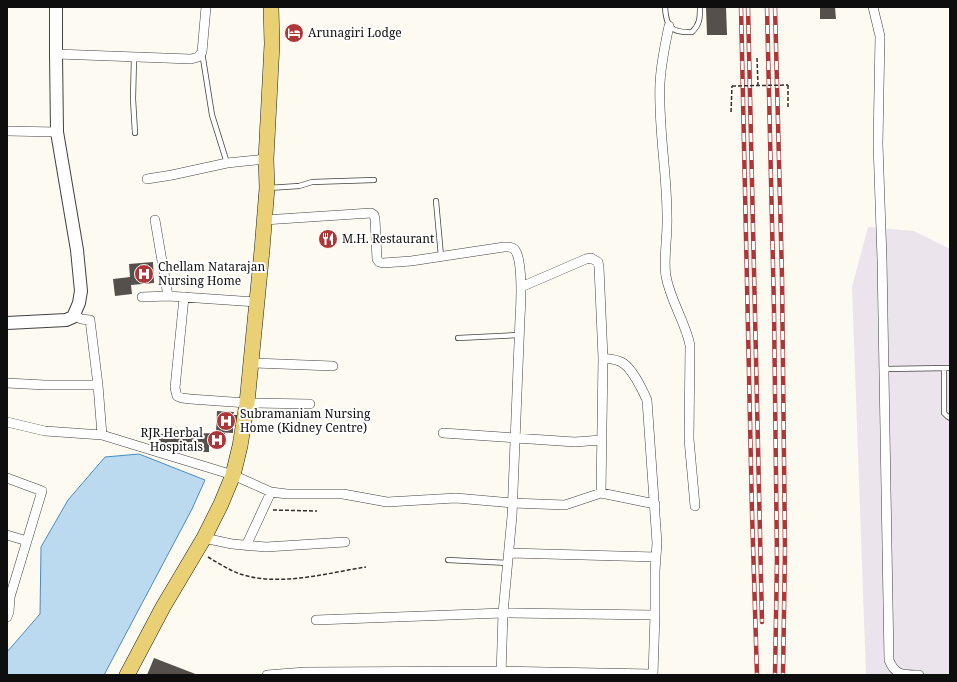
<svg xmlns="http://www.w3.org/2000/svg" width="957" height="682" font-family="'Noto Serif',serif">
<rect width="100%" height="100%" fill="#fdfbf1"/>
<path fill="#ebe4ec" d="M868,227L914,231L950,249V675H866L852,287Z"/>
<path fill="#bbdaef" stroke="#4a8cbe" d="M139,454L205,480L192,509L104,675H7V652L40,614L41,547L68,500L105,457Z"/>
<path fill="#55504c" d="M706,7H726L727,35H707Z
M820,7H835L836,19H820Z
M153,262L154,283L131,285L132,294L115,296L113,279L130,277L129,264Z
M217,411L234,412L233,415H239V424H233V433L216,432Z
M225,433L226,445H209V452H173V445H159V434Z
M154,658L198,675H147Z"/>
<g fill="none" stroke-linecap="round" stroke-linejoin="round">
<defs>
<path id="service" d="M665,7C666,27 671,33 692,32C700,24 700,18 700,7
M202,52L212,115L227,163
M134,57L133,99L135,133
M268,188L299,186L312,182L374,180
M436,201L441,256
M458,338L519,335
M944,368V413L947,416L950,418
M884,369L950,368
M448,560L508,563"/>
<path id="minor" d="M873,7L880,36L878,144L882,259L889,660C895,676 904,675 919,675
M669,26C665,45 661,63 660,83C658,127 667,172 667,216C668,234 663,260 666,276C670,300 685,321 690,345L689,439L695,506
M56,54L191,59L198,57L202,52L206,7
M7,131L57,132
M147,179L172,175L227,163L266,159
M264,220L371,213L374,215L375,219L377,259L379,262L383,263L411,261L504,247C508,247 512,246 515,250C523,261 521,304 520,318L512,516L503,613L501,675
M521,287L586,259L591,258L598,262L599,267L603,358L601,493
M168,296L257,302
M142,297L168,296L155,220
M184,297L175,388L177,396L182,398L190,399L247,403L310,404
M75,315L81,319L90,320L98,385
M603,358C609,359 616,359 621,362C631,366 643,391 647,400L657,543L655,571V615
M251,363L333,366
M7,383L45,385H98L102,435L45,431L7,422
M443,433L575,442L601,440
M102,435L233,475L271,492L287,494H343L387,502L456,498L512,503L565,505L601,493L655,504
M7,478L42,491L10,597L9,612L7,617
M7,535L27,541
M204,538L232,544L266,547L345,542
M246,546L271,492
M509,553L656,557
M316,620L503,613L655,615L653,675
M267,675L305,672L501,671L653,674"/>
<path id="tertiary" d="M7,323L66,320L73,317L79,303L81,291L77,250L57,132L56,54V7"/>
<path id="primary" d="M127,675L163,607L204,538L221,504L233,475L240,446L247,403L262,250L267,188L266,159L272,44L271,7"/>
</defs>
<use href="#service" stroke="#414141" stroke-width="6"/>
<use href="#minor" stroke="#414141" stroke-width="10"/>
<use href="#tertiary" stroke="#414141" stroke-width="14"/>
<use href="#primary" stroke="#1f1f1f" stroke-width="16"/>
<path stroke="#303030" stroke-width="1.5" stroke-dasharray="4 2" stroke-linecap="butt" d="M757,58L758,85
M788,85V109
M731,112L732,86
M273,510L317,511
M208,557C218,563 229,570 240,574C281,587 326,573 366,567"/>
<use href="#service" stroke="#fff" stroke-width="4.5"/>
<use href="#minor" stroke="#fff" stroke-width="9"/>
<use href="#tertiary" stroke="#fff" stroke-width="12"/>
<use href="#primary" stroke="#e9d075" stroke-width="15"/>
<defs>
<path id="rail" d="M741,7L752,512L757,675
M748,7L762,622
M767,7L774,309L777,559L775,675
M775,7L782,277L785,549L783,675"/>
</defs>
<use href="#rail" stroke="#af3638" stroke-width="4.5"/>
<use href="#rail" stroke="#fff" stroke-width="3" stroke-dasharray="9" stroke-linecap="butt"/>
<path stroke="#303030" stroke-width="1.5" stroke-dasharray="4 2" stroke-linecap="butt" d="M732,86L788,85"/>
</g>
<defs>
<symbol id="hotel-disc" viewBox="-11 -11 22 22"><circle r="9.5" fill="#af3638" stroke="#fff"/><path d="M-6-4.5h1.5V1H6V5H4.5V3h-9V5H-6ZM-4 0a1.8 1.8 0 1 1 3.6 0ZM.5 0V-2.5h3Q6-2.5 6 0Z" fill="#fff"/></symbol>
<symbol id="restaurant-disc" viewBox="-11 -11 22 22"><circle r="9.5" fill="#af3638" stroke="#fff"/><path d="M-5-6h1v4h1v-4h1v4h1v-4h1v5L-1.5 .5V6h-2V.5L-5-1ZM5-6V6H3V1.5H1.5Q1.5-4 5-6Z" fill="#fff"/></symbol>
<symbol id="hospital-disc" viewBox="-11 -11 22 22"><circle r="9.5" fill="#af3638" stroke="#fff"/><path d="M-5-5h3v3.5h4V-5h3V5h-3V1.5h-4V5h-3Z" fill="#fff"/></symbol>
</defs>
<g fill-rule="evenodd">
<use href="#hotel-disc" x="283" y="22" width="22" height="22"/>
<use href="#restaurant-disc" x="317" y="228" width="22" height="22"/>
<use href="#hospital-disc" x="133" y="263" width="22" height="22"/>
<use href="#hospital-disc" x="215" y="410" width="22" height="22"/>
<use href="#hospital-disc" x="206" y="429" width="22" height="22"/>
</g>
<g text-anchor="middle" stroke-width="4" stroke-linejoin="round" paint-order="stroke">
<g font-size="12" fill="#0e0e0e" stroke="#fff" text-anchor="start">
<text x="308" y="37">Arunagiri Lodge</text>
<text x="342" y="243">M.H. Restaurant</text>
<text x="158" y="271">Chellam Natarajan<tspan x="158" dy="14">Nursing Home</tspan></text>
<text x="240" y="418">Subramaniam Nursing<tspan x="240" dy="14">Home (Kidney Centre)</tspan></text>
<text x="203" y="437" text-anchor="end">RJR Herbal<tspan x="203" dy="14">Hospitals</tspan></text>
</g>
</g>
<rect width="957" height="682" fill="none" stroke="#0e0e0e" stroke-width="16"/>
</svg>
